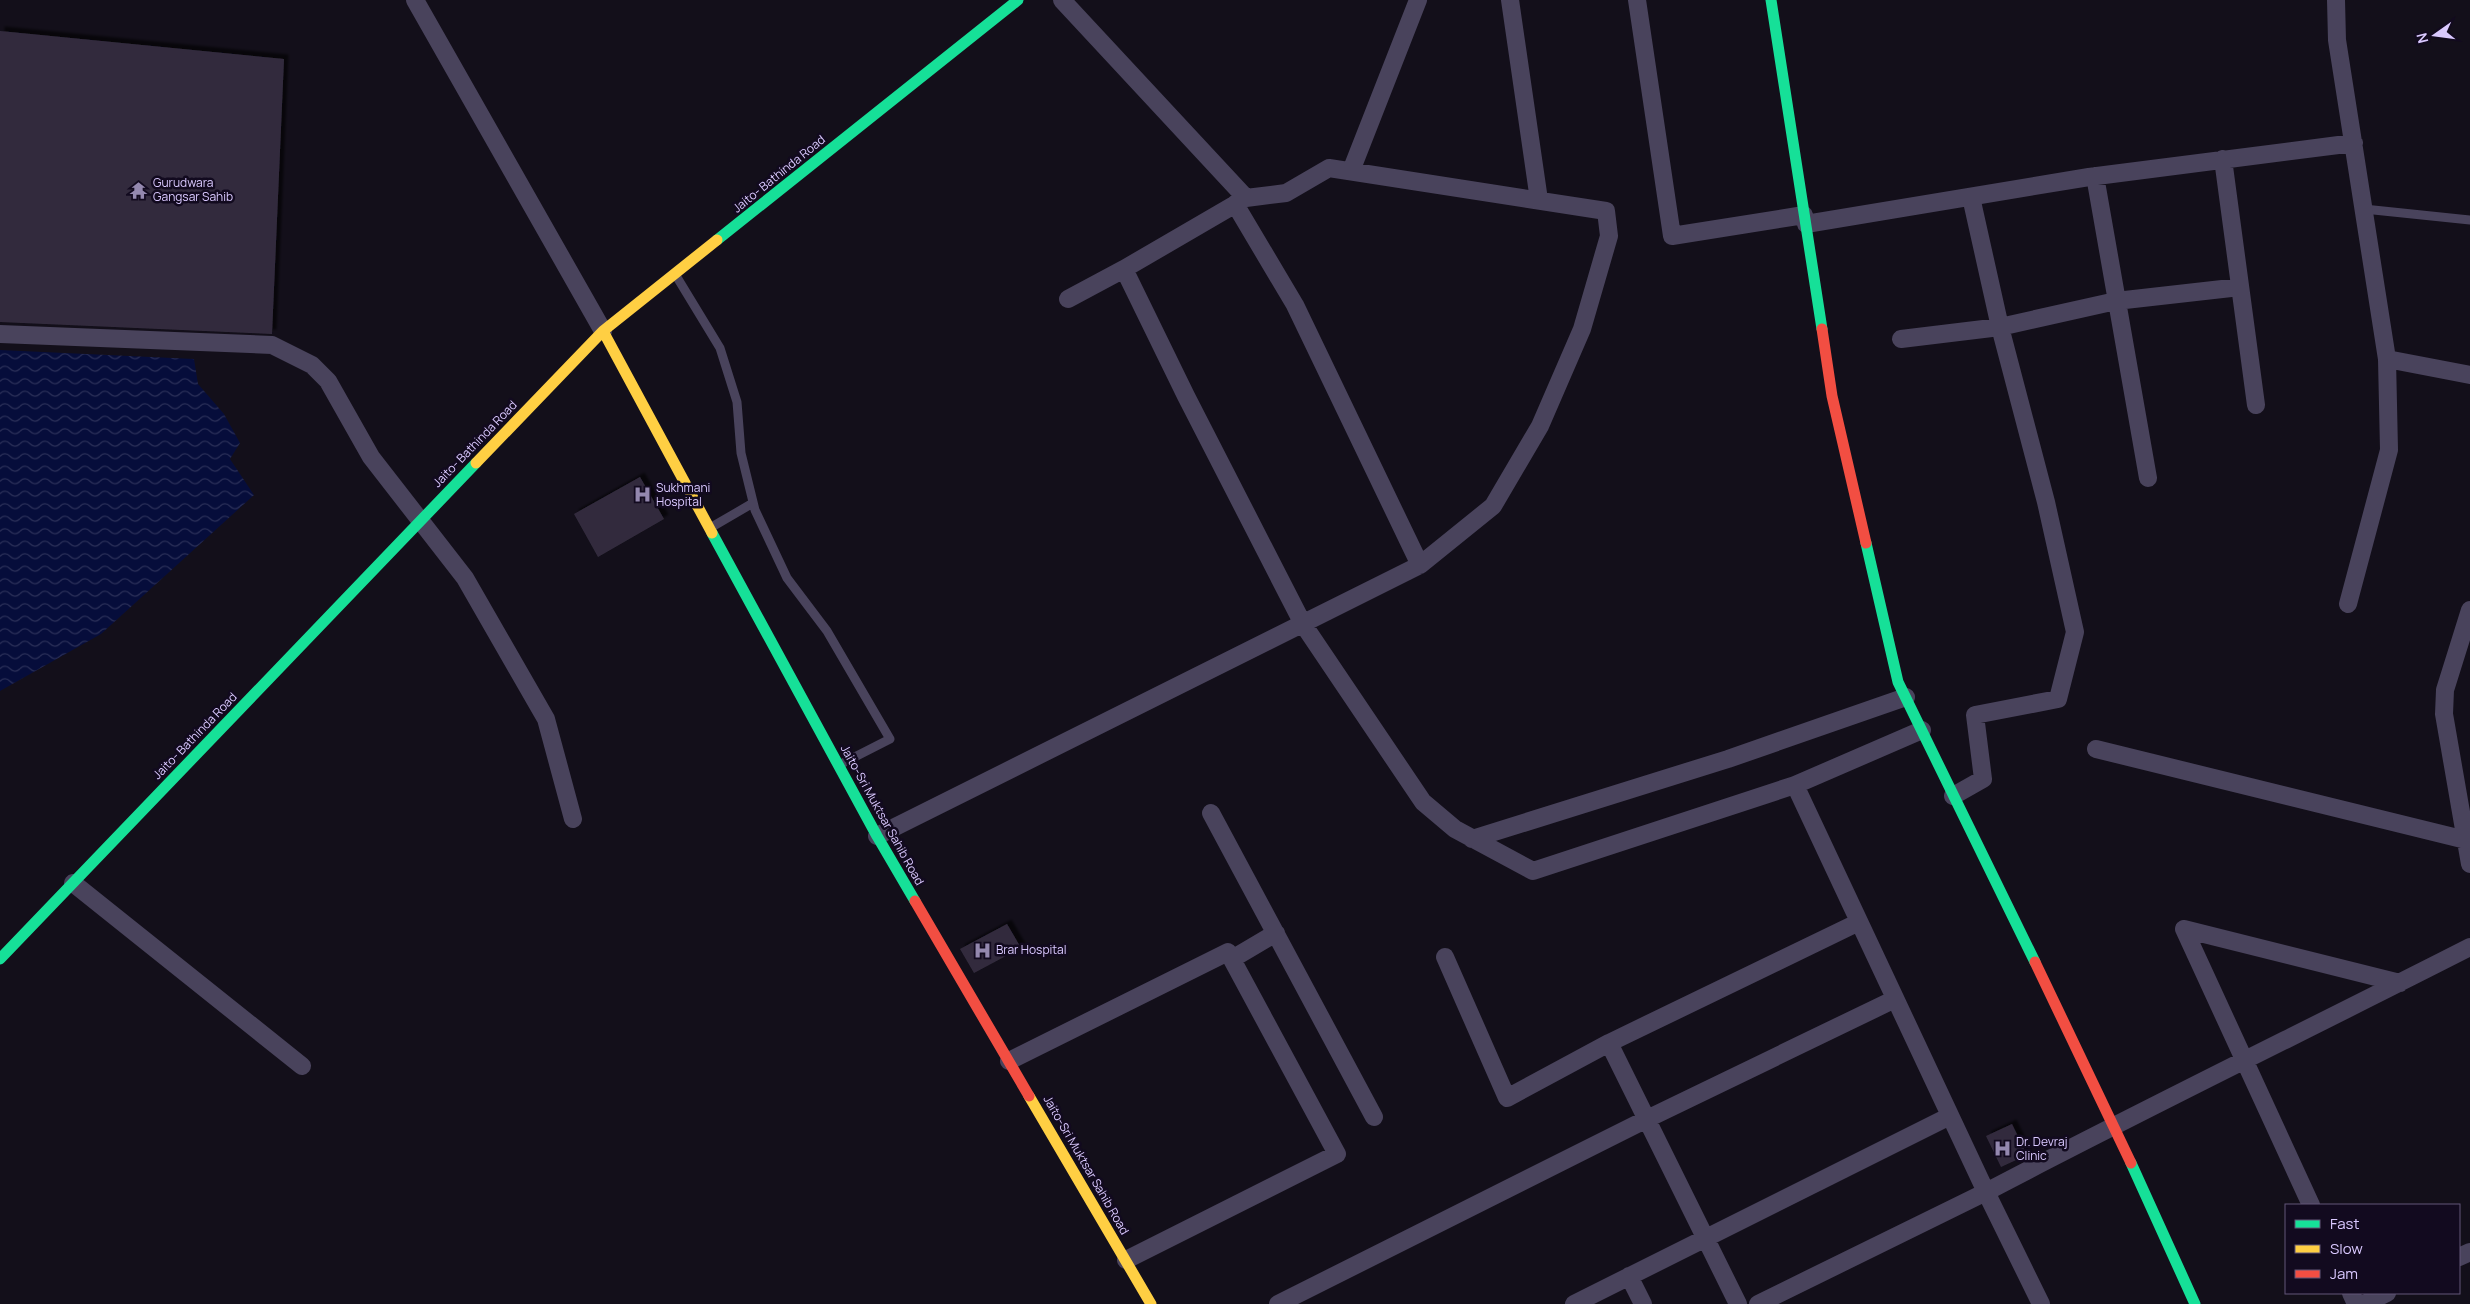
<svg xmlns="http://www.w3.org/2000/svg" width="2470" height="1304" font-family="Manrope,sans-serif">
<defs>
<pattern id="water-waves" width="16" height="10" patternUnits="userSpaceOnUse" patternTransform="scale(1.25)"><rect width="16" height="10" fill="#060d3b"/><path d="M0 5q4-4 8 0t8 0" fill="none" stroke="#2a2f58"/></pattern>
<filter id="shadow"><feDropShadow dx="4.5" dy="-4.5" stdDeviation="1" flood-color="#0009"/></filter>
</defs>
<rect width="100%" height="100%" fill="#130f1a"/>
<path fill="url(#water-waves)" d="M0,350L194,359L198,384L224,414L240,443L230,459L254,495L101,634L0,691Z"/>
<path fill="#332c3e" filter="url(#shadow)" d="M0,31L284,59L272,334L0,322Z
M640,477L664,519L598,557L574,514Z
M1007,924L1021,948L974,973L960,949Z
M2012,1124L2027,1155L2001,1167L1986,1136Z"/>
<g fill="none" stroke-linecap="round" stroke-linejoin="round">
<path stroke="#49435c" stroke-width="9" d="M2364,209L2470,220
M675,274L720,348L737,402L741,453L755,510L787,578L827,631L890,739L839,765
M710,528L753,503"/>
<path stroke="#49435c" stroke-width="18" d="M415,0L603,331
M1062,0L1246,198L1124,269
M1510,0L1539,200
M1637,0L1672,236L1804,215
M2336,0L2337,40L2387,359L2389,450L2348,604
M2223,159L2256,405
M1351,171L1418,0
M2095,176L2148,478
M1246,198L1286,193L1329,168L1606,211L1609,236L1582,329L1540,426L1493,506L1420,565
M1806,224L2089,177L2354,143
M1068,299L1124,269L1186,396L1303,624L1423,802L1455,829L1533,871L1795,785
M0,334L272,345L312,365L328,381L371,457L465,578L546,719L573,819
M1901,339L2000,327L2116,301L2240,287
M2387,359L2470,375
M2470,610L2445,690L2444,714L2470,864
M2096,749L2470,841
M1953,796L1983,779L1975,715L2058,699L2075,632L2046,502L2000,327L1971,197
M1211,813L1374,1117
M877,836L1420,565L1295,305L1235,204
M1472,839L1728,759L1906,697
M73,883L302,1066
M2184,929L2311,1205
M2184,929L2400,983
M1445,957L1507,1098L1609,1043L1738,1304
M1232,959L1276,933
M1609,1043L1859,922
M1009,1061L1228,952L1337,1154L1126,1260
M2459,1257L2470,1252
M1629,1276L1643,1304
M2351,1293L2356,1304
M1278,1304L1647,1119L1895,999
M1574,1304L1950,1116
M1758,1304L1986,1192L1795,785L1922,730
M2041,1304L1986,1192C2146,1108 2309,1029 2470,947
M2364,1304L2387,1293"/>
<path stroke="#16e098" stroke-width="11" d="M1771,0L1822,329
M717,240L1018,0
M712,533L877,836L915,901
M1866,543L1898,682L2035,962
M0,959L476,463
M2131,1163L2195,1304"/>
<path stroke="#ffcf43" stroke-width="11" d="M603,331L712,533
M476,463L603,331L717,240
M1029,1096L1151,1304"/>
<path stroke="#f24e42" stroke-width="11" d="M1822,329L1832,396L1866,543
M915,901L1029,1096
M2035,962L2131,1163"/>
</g>
<defs>
<symbol id="temple-bare" viewBox="-9 -9 18 18"><path d="M0-6L5-2H3V0L6.5 2.5H4V6H1.5V3h-3V6H-4V2.5H-6.5L-3 0V-2H-5Z" fill="#9488af" stroke="#120a1f" stroke-width="2.5" paint-order="stroke"/></symbol>
<symbol id="hospital-bare" viewBox="-9 -9 18 18"><path d="M-5-5h3v3.5h4V-5h3V5h-3V1.5h-4V5h-3Z" fill="#9488af" stroke="#120a1f" stroke-width="2.5" paint-order="stroke"/></symbol>
</defs>
<g fill-rule="evenodd">
<use href="#temple-bare" x="126" y="178" width="25" height="25"/>
<use href="#hospital-bare" x="630" y="482" width="25" height="25"/>
<use href="#hospital-bare" x="970" y="938" width="25" height="25"/>
<use href="#hospital-bare" x="1990" y="1136" width="25" height="25"/>
</g>
<g text-anchor="middle" stroke-width="5" stroke-linejoin="round" paint-order="stroke">
<g font-size="12" fill="#dac9ff" stroke="#120a1f">
<text transform="translate(779 174) rotate(-39)" y="4">Jaito- Bathinda Road</text>
<text transform="translate(475 444) rotate(-46)" y="4">Jaito- Bathinda Road</text>
<text transform="translate(195 736) rotate(-46)" y="4">Jaito- Bathinda Road</text>
<text transform="translate(882 815) rotate(61)" y="4">Jaito-Sri Muktsar Sahib Road</text>
<text transform="translate(1086 1165) rotate(60)" y="4">Jaito-Sri Muktsar Sahib Road</text>
</g>
<g font-size="12" fill="#dac9ff" stroke="#120a1f" text-anchor="start">
<text x="153" y="187">Gurudwara<tspan x="153" dy="14">Gangsar Sahib</tspan></text>
<text x="656" y="492">Sukhmani<tspan x="656" dy="14">Hospital</tspan></text>
<text x="996" y="954">Brar Hospital</text>
<text x="2016" y="1146">Dr. Devraj<tspan x="2016" dy="14">Clinic</tspan></text>
</g>
</g>
<rect x="2285" y="1204" width="175" height="90" fill="#120a1f" stroke="#625679"/>
<rect x="2295" y="1220" width="25" height="8" fill="#16e098" stroke="#625679"/>
<text x="2330" y="1229" font-size="15" fill="#dac9ff">Fast</text>
<rect x="2295" y="1245" width="25" height="8" fill="#ffcf43" stroke="#625679"/>
<text x="2330" y="1254" font-size="15" fill="#dac9ff">Slow</text>
<rect x="2295" y="1270" width="25" height="8" fill="#f24e42" stroke="#625679"/>
<text x="2330" y="1279" font-size="15" fill="#dac9ff">Jam</text>
<g transform="translate(2435 35) rotate(256)" stroke="#120a1f" stroke-width="4" paint-order="stroke">
<path d="M0-4L9 19L0 12L-9 19Z" fill="#dac9ff"/>
<text y="-8" font-size="14" font-weight="bold" text-anchor="middle" fill="#dac9ff">N</text>
</g>
</svg>
